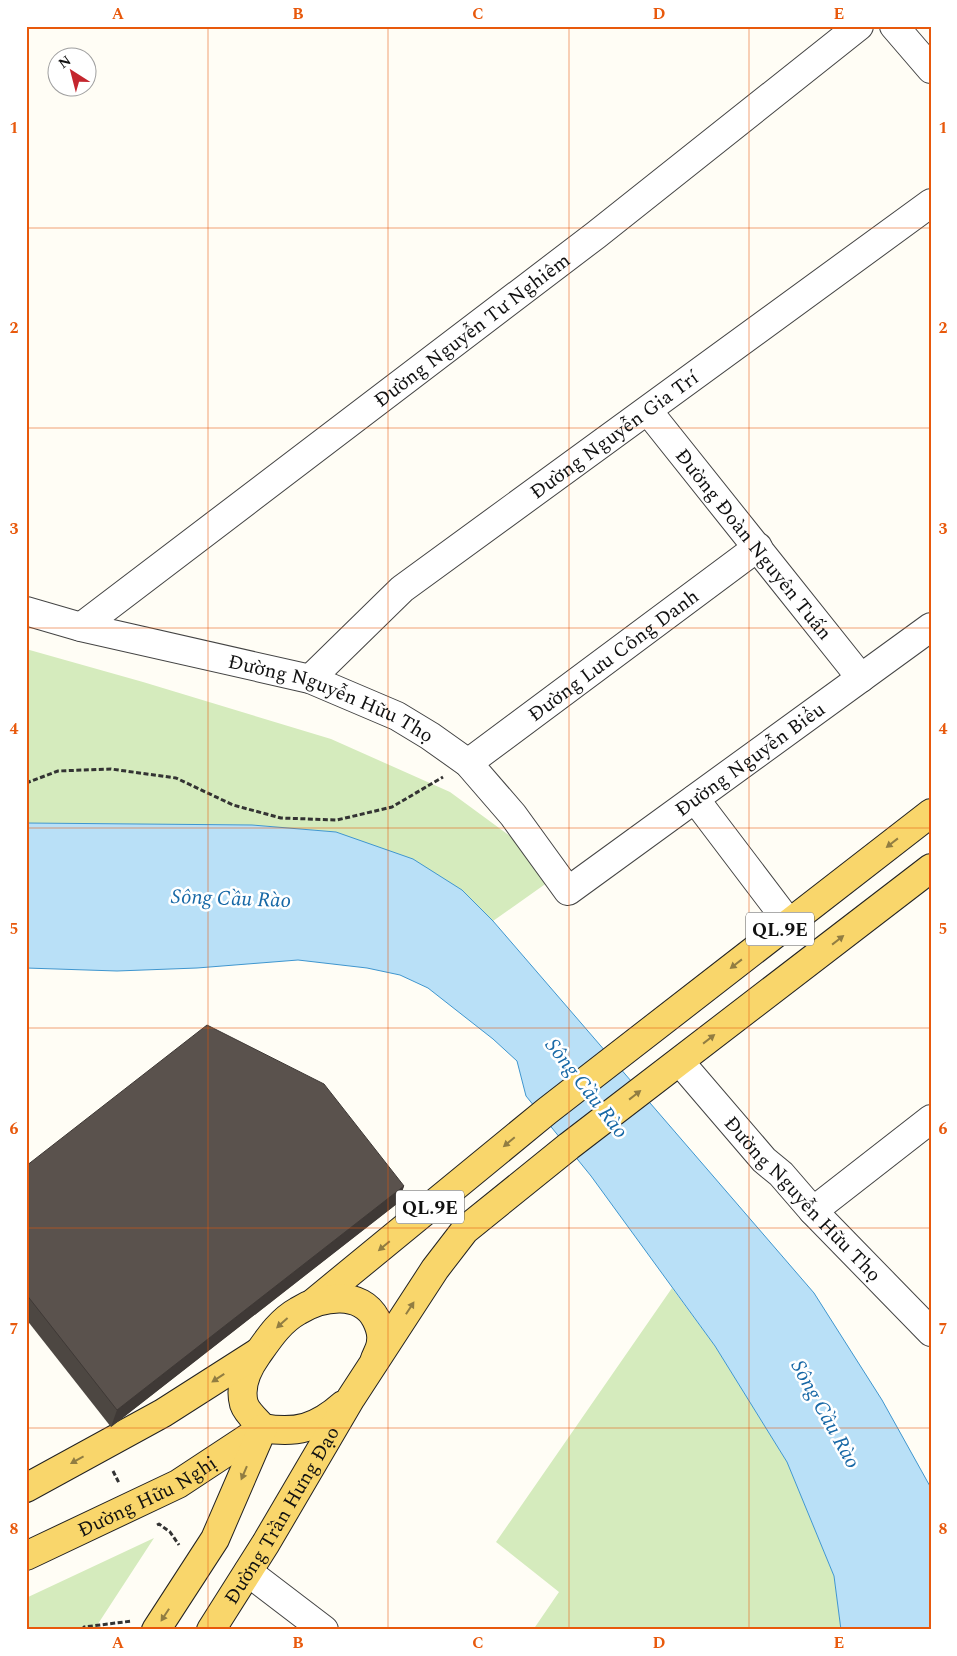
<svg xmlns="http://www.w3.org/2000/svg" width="957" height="1656" font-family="Spectral,serif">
<rect width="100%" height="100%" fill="#fffdf5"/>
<path fill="#d5ebbd" d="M26,649L143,682L331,739L450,792L510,836L551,880L493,921L462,890L336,832L252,825L26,823Z
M672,1288L715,1346L787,1462L834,1576L841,1630H533L559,1592L496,1542Z
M154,1538L94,1630H26V1598Z"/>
<path fill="#b9e0f7" stroke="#3f96cf" d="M26,823L252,825L336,832L413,859L462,890L493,921L814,1293L882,1400L931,1488V1630H841L834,1576L787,1462L715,1346L591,1176L526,1096L517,1061L493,1039L428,988L400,975L367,968L298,960L197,968L117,971L26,968Z"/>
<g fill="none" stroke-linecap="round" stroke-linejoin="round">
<defs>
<g id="minor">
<path d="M894,26L931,69"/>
<path id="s1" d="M648,411L861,678"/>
<path id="s2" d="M26,611L81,627L310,679L397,716L430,736L468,763L513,815L568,891L931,627"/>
<path id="s3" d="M81,627L596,235L859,26"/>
<path id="s4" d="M310,679L402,589L931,203"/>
<path id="s5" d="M468,763L758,547"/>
<path d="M695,799L789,923"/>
<path id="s6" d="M680,1062L764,1160L781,1174L813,1211L931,1332"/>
<path d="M813,1211L931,1119"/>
<path d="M248,1572L324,1630"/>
</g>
<g id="major">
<path d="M313,1303L547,1111L931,813"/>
<path d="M343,1405C317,1428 296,1434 263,1428C257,1421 247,1413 244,1404C239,1386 247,1369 257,1355C269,1338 280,1321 298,1311C322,1296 361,1290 376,1319C379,1325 382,1334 381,1341C381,1347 377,1354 375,1359"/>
<path d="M26,1488L163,1413L257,1353"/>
<path id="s7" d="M26,1556L178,1484L263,1428"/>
<path d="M156,1630L215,1539L263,1428"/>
<path id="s8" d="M211,1630L266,1543L351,1398L435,1269L465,1230L569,1146L931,868"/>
</g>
</defs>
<use href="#minor" stroke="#444" stroke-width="30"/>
<use href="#major" stroke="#222" stroke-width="30"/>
<path stroke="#333" stroke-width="3" stroke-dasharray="5 2.5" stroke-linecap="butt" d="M26,783L58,771L111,769L176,778L233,805L281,818L337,820L392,807L443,777
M113,1471L119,1483
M157,1525L159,1524L170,1532L179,1545
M82,1630L84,1627L132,1621"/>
<use href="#minor" stroke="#fff" stroke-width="28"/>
<use href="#major" stroke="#f9d66b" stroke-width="28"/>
</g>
<path fill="#4d4742" d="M26,1166L404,1186L398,1203L111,1427L26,1319Z"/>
<path fill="#3f3936" d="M404,1186L398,1203L111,1427L117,1410Z"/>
<path fill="#5a524d" stroke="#3f3936" d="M207,1025L324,1084L404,1186L117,1410L26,1294V1166Z"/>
<defs><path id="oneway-solid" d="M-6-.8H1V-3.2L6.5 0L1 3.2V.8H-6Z" transform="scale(1.25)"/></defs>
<g fill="#917d42">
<use href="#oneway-solid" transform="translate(892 843) rotate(142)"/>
<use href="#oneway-solid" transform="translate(838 940) rotate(-38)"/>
<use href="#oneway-solid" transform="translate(736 964) rotate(142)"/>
<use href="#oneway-solid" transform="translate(709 1039) rotate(-38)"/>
<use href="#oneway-solid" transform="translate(635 1095) rotate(-38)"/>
<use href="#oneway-solid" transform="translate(509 1142) rotate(140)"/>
<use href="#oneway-solid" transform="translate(384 1246) rotate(140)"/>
<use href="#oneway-solid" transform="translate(410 1308) rotate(-57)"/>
<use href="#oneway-solid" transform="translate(282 1323) rotate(138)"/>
<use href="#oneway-solid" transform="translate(218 1378) rotate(147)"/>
<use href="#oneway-solid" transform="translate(77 1460) rotate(151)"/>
<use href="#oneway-solid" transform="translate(244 1473) rotate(113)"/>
<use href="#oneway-solid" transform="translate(165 1615) rotate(123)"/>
</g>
<path fill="none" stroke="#e8590c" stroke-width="1" stroke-opacity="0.55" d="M208,26V1630M388,26V1630M569,26V1630M749,26V1630M26,228H931M26,428H931M26,628H931M26,828H931M26,1028H931M26,1228H931M26,1428H931"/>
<g text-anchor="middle" stroke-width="5" stroke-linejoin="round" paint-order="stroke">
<g fill="#fff" stroke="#585858" stroke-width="1">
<rect x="746" y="912.5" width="68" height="33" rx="4"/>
<rect x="396" y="1190.5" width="68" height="33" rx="4"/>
</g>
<g font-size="19" font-weight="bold" fill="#111">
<text x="780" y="936">QL.9E</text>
<text x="430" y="1214">QL.9E</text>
</g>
<g font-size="20" fill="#111" stroke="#fff">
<text dy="7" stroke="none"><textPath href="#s3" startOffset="491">Đường Nguyễn Tư Nghiêm</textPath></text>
<text dy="7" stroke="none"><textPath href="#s4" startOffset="391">Đường Nguyễn Gia Trí</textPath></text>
<text dy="7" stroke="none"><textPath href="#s1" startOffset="170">Đường Đoàn Nguyên Tuấn</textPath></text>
<text dy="7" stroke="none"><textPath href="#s5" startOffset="181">Đường Lưu Công Danh</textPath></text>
<text dy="7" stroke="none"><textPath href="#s2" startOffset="318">Đường Nguyễn Hữu Thọ</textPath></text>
<text dy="7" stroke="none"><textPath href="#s2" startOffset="859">Đường Nguyễn Biểu</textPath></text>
<text dy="7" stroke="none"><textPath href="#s6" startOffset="184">Đường Nguyễn Hữu Thọ</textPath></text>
<text dy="7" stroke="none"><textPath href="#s7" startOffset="135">Đường Hữu Nghị</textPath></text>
<text dy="7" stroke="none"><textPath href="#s8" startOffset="135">Đường Trần Hưng Đạo</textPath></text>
</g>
<g font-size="21" font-style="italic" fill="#1768a6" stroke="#fff">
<text transform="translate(231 898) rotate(2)" y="7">Sông Cầu Rào</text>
<text transform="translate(587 1088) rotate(52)" y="7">Sông Cầu Rào</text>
<text transform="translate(826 1414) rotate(61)" y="7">Sông Cầu Rào</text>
</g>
</g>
<rect width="957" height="1656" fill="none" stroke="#ffffff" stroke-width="55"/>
<g transform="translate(72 72) rotate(324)"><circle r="24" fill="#ffffff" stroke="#a0a0a0"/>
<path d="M0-4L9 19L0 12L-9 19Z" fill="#c4262e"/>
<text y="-8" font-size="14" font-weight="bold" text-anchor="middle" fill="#111111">N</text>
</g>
<rect x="28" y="28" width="902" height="1600" fill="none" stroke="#e8590c" stroke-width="2"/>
<g font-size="16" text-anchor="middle" font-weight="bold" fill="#e8590c">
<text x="118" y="19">A</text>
<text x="298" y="19">B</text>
<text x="478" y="19">C</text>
<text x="659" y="19">D</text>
<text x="839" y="19">E</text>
<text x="14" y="133">1</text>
<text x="943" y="133">1</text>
<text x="14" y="333">2</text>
<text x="943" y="333">2</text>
<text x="14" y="534">3</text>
<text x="943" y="534">3</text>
<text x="14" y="734">4</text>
<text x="943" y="734">4</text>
<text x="14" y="934">5</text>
<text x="943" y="934">5</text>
<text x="14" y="1134">6</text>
<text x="943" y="1134">6</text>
<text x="14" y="1334">7</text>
<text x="943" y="1334">7</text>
<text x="14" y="1534">8</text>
<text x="943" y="1534">8</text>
<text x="118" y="1648">A</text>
<text x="298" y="1648">B</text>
<text x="478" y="1648">C</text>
<text x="659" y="1648">D</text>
<text x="839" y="1648">E</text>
</g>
</svg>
